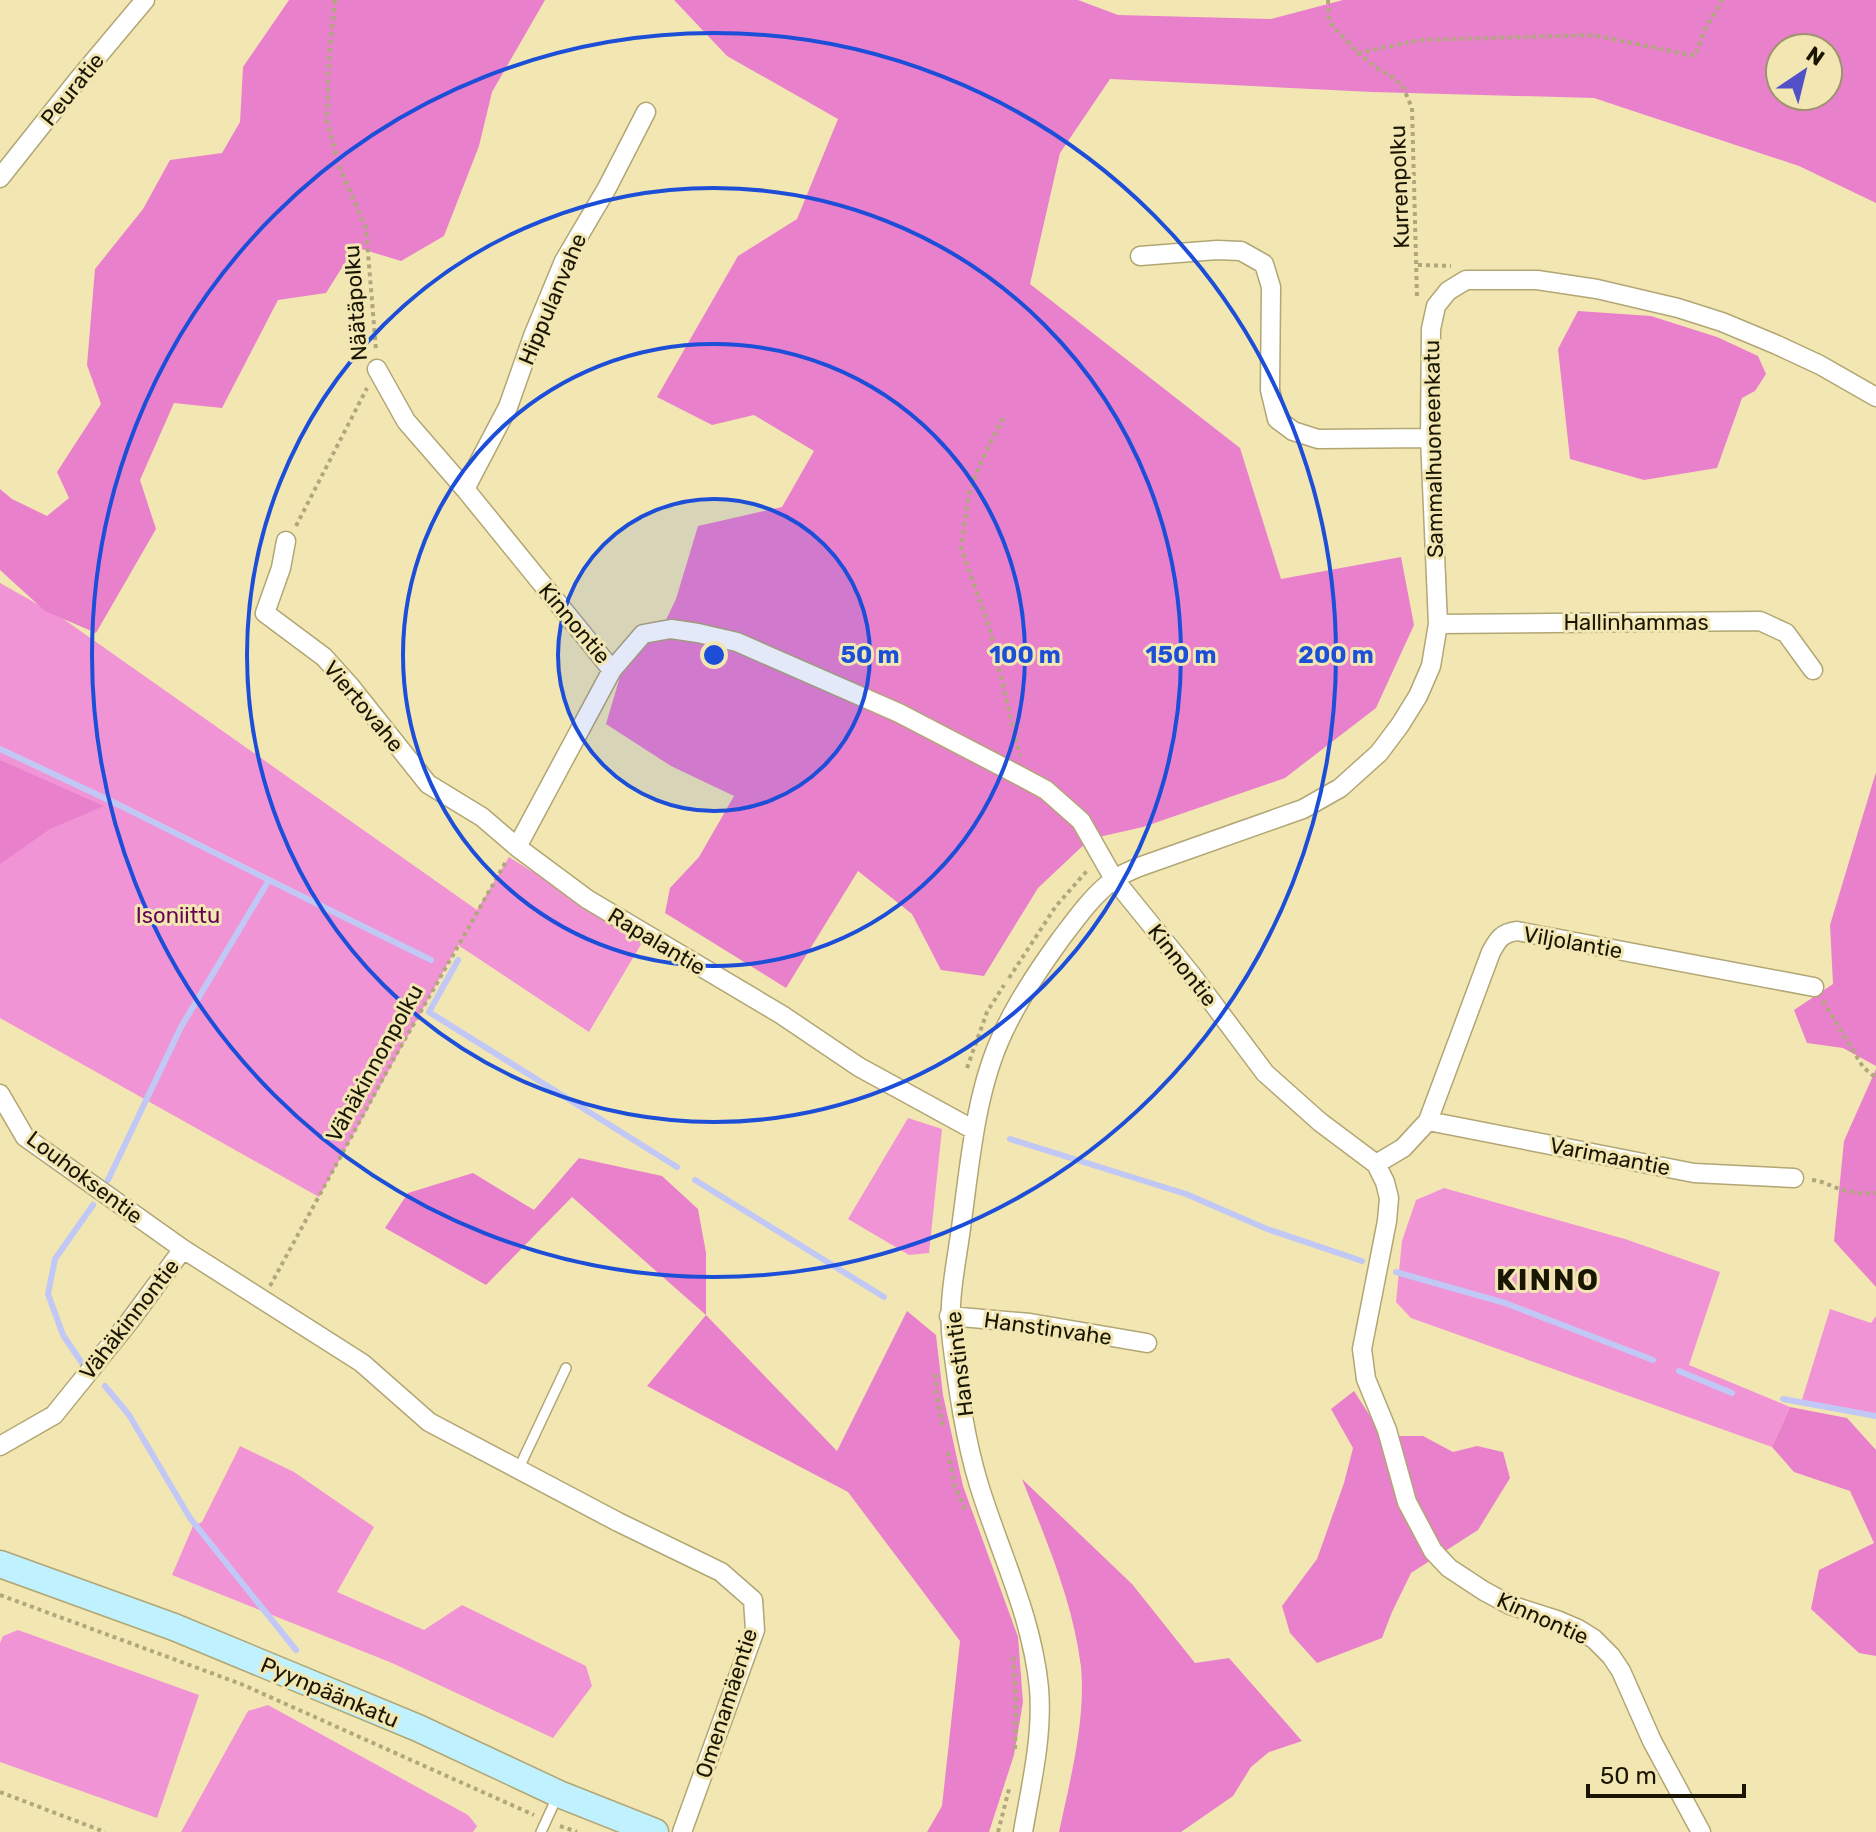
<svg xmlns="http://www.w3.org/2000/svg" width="1876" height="1832" font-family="Rubik,sans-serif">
<rect width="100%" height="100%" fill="#f2e7b3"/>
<path fill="#f194d6" d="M0,583L62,618L477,910L509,857L643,941L589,1032L458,945L319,1197L0,1018Z
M908,1118L942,1129L929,1253L909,1255L848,1219Z
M1444,1188L1625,1239L1720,1272L1689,1365L1790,1407L1772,1447L1411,1318L1396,1302L1402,1241L1416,1200Z
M1830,1309L1871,1323L1876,1316V1416L1801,1403Z
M240,1446L294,1472L374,1527L337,1592L424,1630L462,1605L586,1666L592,1686L553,1738L392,1663L172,1575L193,1526L202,1522Z
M18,1630L199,1695L157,1818L0,1762V1643L3,1636Z
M268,1705L468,1815L477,1826L473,1832H181L248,1711Z"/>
<path fill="#e980cc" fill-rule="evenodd" d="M289,0H545L492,92L479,146L444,236L401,261L355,247L326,293L278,300L222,408L174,403L140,480L156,529L96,633L45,611L0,570V489L12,499L47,516L69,498L57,472L101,404L87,365L95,269L143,209L170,160L222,153L240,122L243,67Z
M674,0H1078L1118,15L1271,19L1343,0H1876V203L1799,166L1594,98L1372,92L1110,79L1060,153L1030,284L1240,448L1281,579L1401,557L1414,625L1376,708L1285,778L1143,827L1090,839L1038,888L984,976L941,970L912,914L858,871L786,988L665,913L670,888L699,857L734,796L671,766L606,724L627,653L663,626L676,599L698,526L782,507L814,451L754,415L712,425L657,397L738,256L797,219L838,119L727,56ZM1780,48H1828V96H1780Z
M1578,311L1651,316L1717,337L1758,356L1766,374L1755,391L1742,398L1717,468L1644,480L1570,459L1558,349Z
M0,760L104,806L50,829L0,864Z
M1876,772V1066L1843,1048L1807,1043L1794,1010L1833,984L1830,925Z
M1876,1069V1287L1834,1241L1844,1141Z
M579,1158L662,1176L698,1209L706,1253V1315L837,1451L907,1311L936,1335L943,1395L963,1486L1018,1637L1023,1702L1014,1755L989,1832H927L942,1806L960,1641L848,1492L647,1386L706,1315L572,1197L486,1285L385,1228L408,1193L473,1173L534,1210Z
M1354,1391L1383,1436H1423L1453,1452L1477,1446L1503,1452L1510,1478L1478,1530L1411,1573L1392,1612L1382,1638L1317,1663L1290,1633L1282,1606L1317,1559L1344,1483L1353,1448L1331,1409Z
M1790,1407L1847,1418L1876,1450V1656L1859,1653L1811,1609L1819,1570L1874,1543L1850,1491L1794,1472L1772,1447Z
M1022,1479L1132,1584L1195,1663L1229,1658L1302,1741L1269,1752L1251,1767L1233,1796L1181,1832H1059C1070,1781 1086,1719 1081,1667C1073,1601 1046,1540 1022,1479Z"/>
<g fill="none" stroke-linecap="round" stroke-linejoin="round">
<path stroke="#c1c8f5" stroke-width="6" d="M0,749L113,802L269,880L181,1027L108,1180
M269,880L431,960
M458,960L429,1012L677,1167
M1010,1139L1186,1194L1267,1229L1362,1261
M695,1180L884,1297
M1396,1272L1505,1303L1653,1360
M84,1366L63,1335L48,1294L55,1259L93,1205
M1679,1371L1732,1393
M105,1386L129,1415L190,1518L296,1650
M1783,1399L1876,1416"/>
<defs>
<path id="service" d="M518,1470L566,1368
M541,1832L557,1797"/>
<path id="minor" d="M0,178L77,81L145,0
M1140,256L1217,250L1241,251L1264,264L1271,287L1270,390L1277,419L1293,431L1318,439L1430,438
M377,369L406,421L465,489L612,670L643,634L671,629L698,633L737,642L899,713L1020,776L1046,790L1081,821L1114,879L1191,974L1265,1073L1320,1122L1376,1164L1385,1182L1389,1198L1387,1221L1362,1349L1366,1379L1387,1430L1407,1502L1433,1551L1449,1568L1484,1591L1510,1605L1557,1620L1578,1629L1594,1639L1611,1656L1621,1671L1652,1741L1701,1832
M465,489L508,407L533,336L564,261L607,188L646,112
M286,541L281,568L265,613L324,657L351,687L428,784L482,817L517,847
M1438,624L1760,621L1786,633L1813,670
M612,670L517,847L587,899L782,1015L859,1067L974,1130
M0,1094L25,1137L183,1249
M1428,1121L1694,1173L1794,1178
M1376,1164L1403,1148L1428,1121L1491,952C1498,939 1502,933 1517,931L1814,987
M949,1316L1030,1323L1147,1343
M0,1446L54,1415L129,1322L183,1249L362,1363L429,1422L618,1522L721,1572L753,1600L755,1630L682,1832
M1023,1832C1031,1785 1043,1736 1039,1688C1032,1616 1000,1553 979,1485C965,1439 958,1389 952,1342C947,1304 956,1265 961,1228C970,1164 975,1092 1003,1033C1018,1000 1039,969 1060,940C1076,919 1091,897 1112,881C1119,875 1130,871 1139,867L1303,809L1340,788L1379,753L1400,725L1418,696L1431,666L1438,624L1430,438L1431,329L1436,306L1448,291L1466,280H1537L1597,289L1678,308L1722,322L1777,345L1820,365L1876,397"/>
<path id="secondary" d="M0,1564L174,1627L418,1728L559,1794L655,1832"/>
</defs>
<use href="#service" stroke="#b1a674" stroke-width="12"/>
<use href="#minor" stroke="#b1a674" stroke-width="21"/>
<use href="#secondary" stroke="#b1a674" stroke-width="29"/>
<path stroke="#b0a77d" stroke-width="4" stroke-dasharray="4 4" stroke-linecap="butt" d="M335,0L329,59L327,121L339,166L366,228L376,350
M1328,0L1329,22L1358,53L1377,68L1394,78L1403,87L1412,108L1417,297
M1358,53L1420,40L1593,35L1695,56L1704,31L1722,0
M1418,265L1451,266
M1003,418L981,462L969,493L961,548L989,626L1020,756
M296,526L367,388
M1009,978L1056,906L1085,873L1089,870
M1823,1001L1863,1067L1876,1078
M967,1068L987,1012L1004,985
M1812,1180C1823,1181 1830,1186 1840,1189C1851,1193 1864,1194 1876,1193
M270,1286L392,1062L507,860
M935,1374L937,1395L943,1428
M948,1452L955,1487L965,1509
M0,1595L241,1684L534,1815
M1013,1657L1016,1700L1015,1753
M0,1792L105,1832
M560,1826L577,1832
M998,1832L1009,1789"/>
<use href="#service" stroke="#fff" stroke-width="9"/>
<use href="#minor" stroke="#fff" stroke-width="18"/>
<use href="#secondary" stroke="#bff2fe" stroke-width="26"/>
</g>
<circle cx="714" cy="655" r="156" fill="#1d4ed8" fill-opacity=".12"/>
<g fill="none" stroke="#1d4ed8" stroke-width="4">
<circle cx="714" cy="655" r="156"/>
<circle cx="714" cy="655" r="311"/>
<circle cx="714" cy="655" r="467"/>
<circle cx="714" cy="655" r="622"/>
</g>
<g text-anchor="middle" stroke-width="6" stroke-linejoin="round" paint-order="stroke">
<g font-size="22" fill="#1a1603" stroke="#f2e7b3">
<text transform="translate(72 89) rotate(-51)" y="8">Peuratie</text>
<text transform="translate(1399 187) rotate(-92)" y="8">Kurrenpolku</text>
<text transform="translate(552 299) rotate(-67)" y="8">Hippulanvahe</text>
<text transform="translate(355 303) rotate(-94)" y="8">Näätäpolku</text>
<text transform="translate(1433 449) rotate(-91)" y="8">Sammalhuoneenkatu</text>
<text x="1636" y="630">Hallinhammas</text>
<text transform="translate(575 623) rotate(50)" y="8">Kinnontie</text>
<text transform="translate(364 706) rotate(50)" y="8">Viertovahe</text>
<text transform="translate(657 941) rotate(31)" y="8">Rapalantie</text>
<text transform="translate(1573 942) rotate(10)" y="8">Viljolantie</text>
<text transform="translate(1183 965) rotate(52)" y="8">Kinnontie</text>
<text transform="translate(374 1063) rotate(-61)" y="8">Vähäkinnonpolku</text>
<text transform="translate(1610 1156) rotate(11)" y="8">Varimaantie</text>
<text transform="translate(85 1177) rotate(37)" y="8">Louhoksentie</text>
<text transform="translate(129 1319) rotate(-52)" y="8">Vähäkinnontie</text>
<text transform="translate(1048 1328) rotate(8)" y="8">Hanstinvahe</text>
<text transform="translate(959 1364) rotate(-97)" y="8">Hanstintie</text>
<text transform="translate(1543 1618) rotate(24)" y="8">Kinnontie</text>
<text transform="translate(330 1692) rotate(23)" y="8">Pyynpäänkatu</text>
<text transform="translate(726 1703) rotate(-72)" y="8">Omenamäentie</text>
</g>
<g font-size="22" fill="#670354" stroke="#f2e7b3">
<text x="178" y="923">Isoniittu</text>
</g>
<g font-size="30" font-weight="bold" letter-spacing="2" fill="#1a1603" stroke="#f2e7b3">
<text x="1548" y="1290">KINNO</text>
</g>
</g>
<circle cx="714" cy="655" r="12" fill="#1d4ed8" stroke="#f2e7b3" stroke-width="4"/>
<g font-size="24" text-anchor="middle" font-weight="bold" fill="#1d4ed8" stroke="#f2e7b3" stroke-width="6" stroke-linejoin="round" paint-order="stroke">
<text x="870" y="663">50 m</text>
<text x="1025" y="663">100 m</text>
<text x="1181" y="663">150 m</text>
<text x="1336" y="663">200 m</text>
</g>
<g transform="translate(1804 72) rotate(35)"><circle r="38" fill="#f2e7b3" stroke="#9c936d" stroke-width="2"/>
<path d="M0-6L14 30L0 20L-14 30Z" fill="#5251c8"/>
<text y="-12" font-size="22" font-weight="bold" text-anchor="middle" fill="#1a1603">N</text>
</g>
<path d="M1588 1784v12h156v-12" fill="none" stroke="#1a1603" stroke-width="4"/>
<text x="1600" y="1784" font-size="24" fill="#1a1603" stroke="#f2e7b3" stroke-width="6" paint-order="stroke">50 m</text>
</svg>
